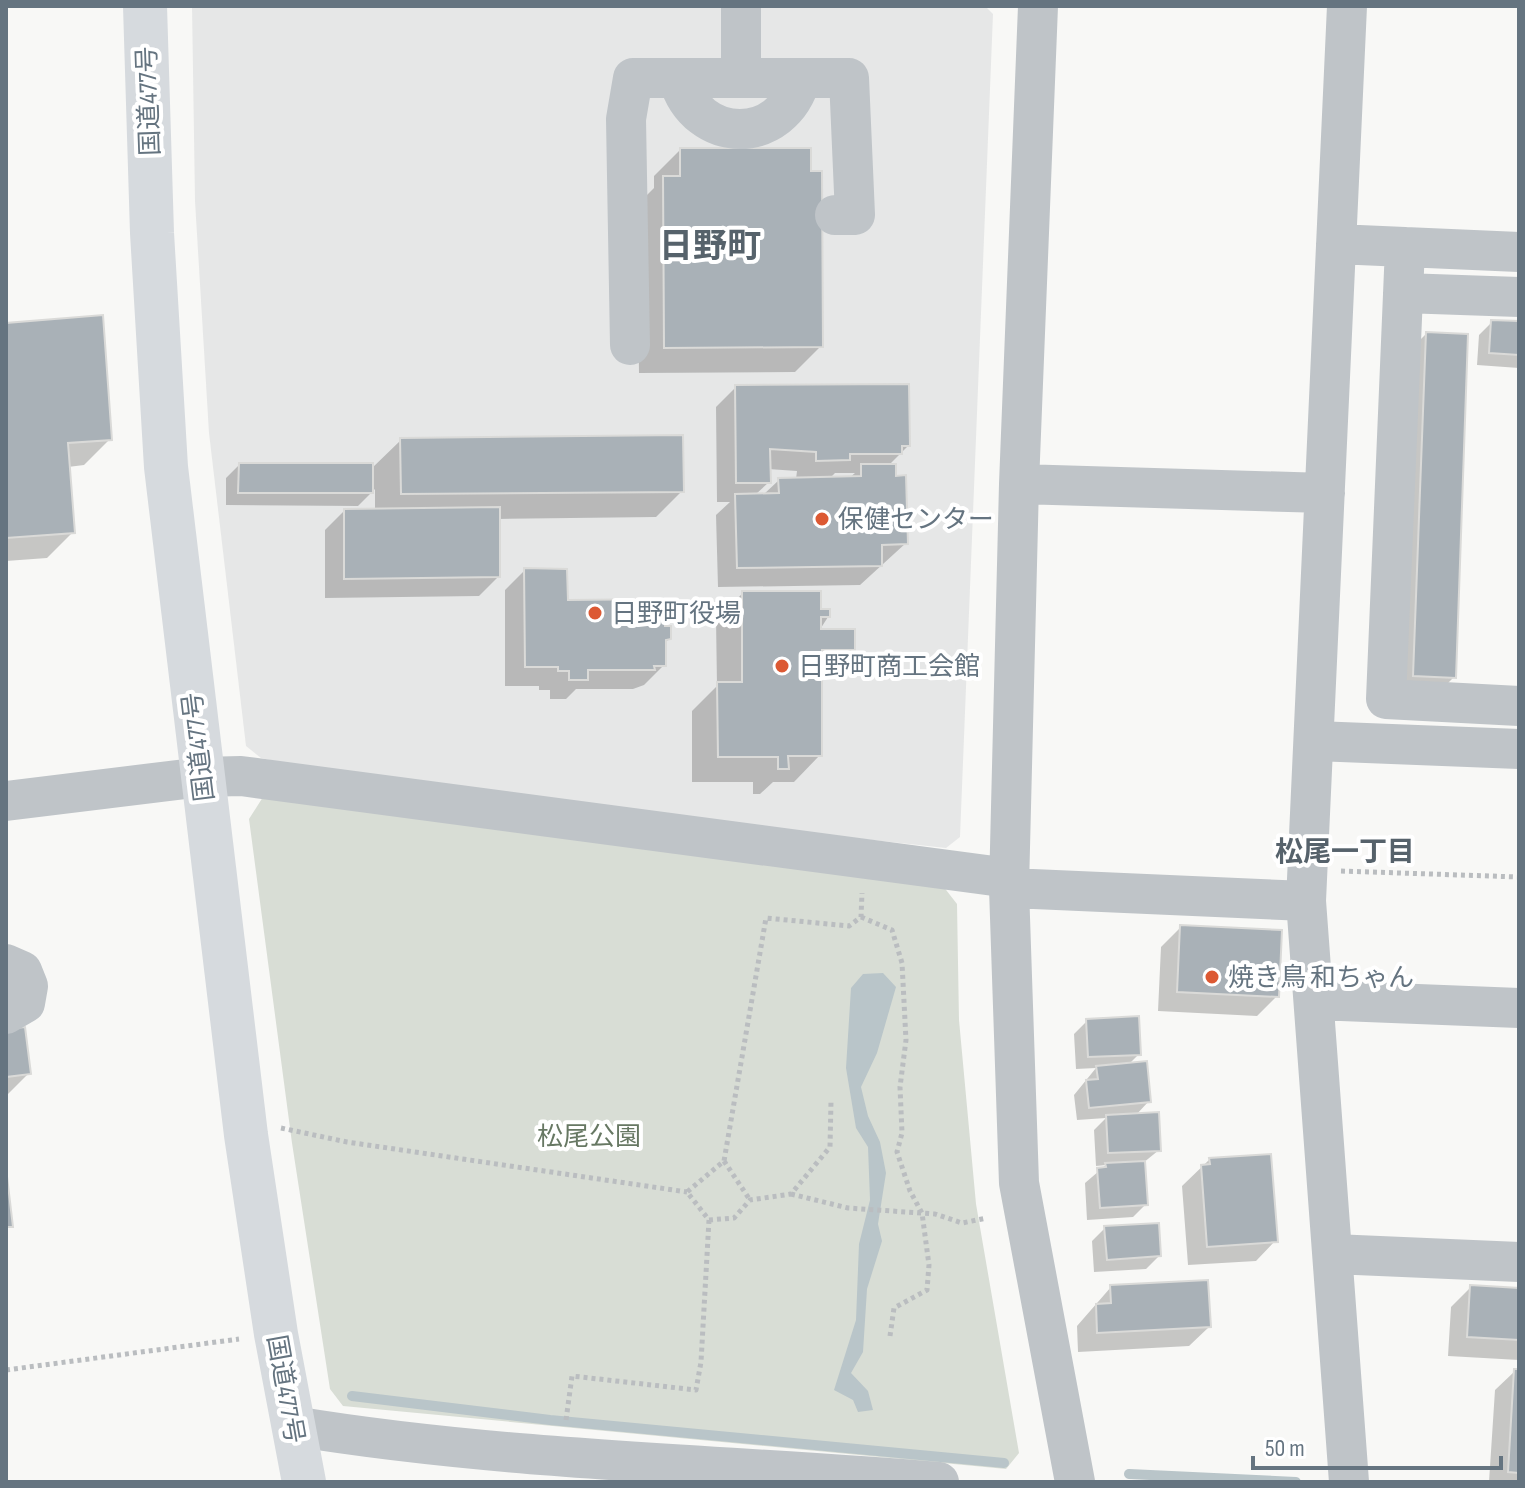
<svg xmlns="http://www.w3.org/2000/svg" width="1525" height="1488" font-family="'Sofia Sans Condensed','Noto Sans JP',sans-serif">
<rect width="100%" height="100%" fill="#f8f8f6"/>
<path fill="#e6e7e7" d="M192,6H985L993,14L960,837L946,848L410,790L261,758L246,746L209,433L195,201Z"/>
<path fill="#d8ddd5" d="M263,797L943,886L957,904L959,1020L976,1204L1019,1453L1006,1469L343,1406L330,1389L292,1143L249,819Z"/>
<path fill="#b9c5c9" d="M883,973L896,987L877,1053L861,1087L868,1116L880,1142L886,1173L878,1224L882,1241L867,1289L863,1352L851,1373L868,1391L873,1410L858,1412L853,1400L834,1390L856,1320L859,1244L870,1200L868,1147L856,1128L846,1068L851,988L863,974Z"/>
<path fill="#0003" fill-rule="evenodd" d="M680,150L821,346L795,372L639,373L637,205L654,188V176Z
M1492,322L1519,323V368L1477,365L1479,335Z
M6,325L110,439L84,465L68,467L73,532L47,558L6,561Z
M1426,334L1454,677L1434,697L1394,695L1406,354Z
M736,387L908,446L888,466L906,543L860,585L718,587L716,515L730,502H717L716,407ZM768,469L797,471L796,479L779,480L763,495H755L769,482ZM835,473H855L849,478L829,479Z
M401,440L682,491L656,517L498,519V577L479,596L325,598V530L344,511L375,510V489L358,506L226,505V478L239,465L371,469Z
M525,570L566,602L663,628L669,639L664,644V665L644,685L633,689H576L566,699H550V690H539V686H505V590Z
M743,593L819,611L828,617L819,631L852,649L826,675H820V755L794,782H773L760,794H753V782H692V711L717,686L716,619Z
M1181,927L1277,996L1257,1016L1158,1011L1161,947Z
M1087,1021L1139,1054L1128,1065L1149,1101L1136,1115L1159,1150L1143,1163L1146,1204L1133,1217L1087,1220L1085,1183L1106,1165L1096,1166L1094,1130L1106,1118L1077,1120L1074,1095L1096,1068L1076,1069L1074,1034Z
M6,1031L29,1073L6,1096Z
M1210,1159L1275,1241L1256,1261L1188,1265L1182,1186Z
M1105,1228L1159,1256L1146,1269L1094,1272L1092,1241Z
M1111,1287L1209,1327L1189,1346L1078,1352L1077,1326Z
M1471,1287L1519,1290V1360L1448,1356L1451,1307Z
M1515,1371H1519V1482H1489L1495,1390Z"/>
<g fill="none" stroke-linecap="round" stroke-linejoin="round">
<path stroke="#b9c5c9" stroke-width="10" d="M352,1396L550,1420L1004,1463
M1129,1474L1296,1482"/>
</g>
<path fill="#a9b1b7" stroke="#dadad8" stroke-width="2" d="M680,148H811V171H822L823,347L664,348L663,176H680Z
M103,315L112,440L68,443L75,533L6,538V323Z
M1491,320L1519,321V355L1489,353Z
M1426,332L1468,334L1456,678L1413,676Z
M909,384L910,446H902V454H850V460L816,461V452L770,449L771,483H736L735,385Z
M683,435L684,492L401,494L400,438Z
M239,463H373V493H238Z
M861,464H896V476L906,475L908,544L882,545V566L737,568L735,494L779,493L778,478L861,476Z
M500,507V577L344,579V509Z
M524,568L567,569L568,600L665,599V626H671V639L666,640V666H654L655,670H588V680H569V671H558V667H525Z
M742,591H821V609H830V617H821V629H855V650H822V756H788L789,769H778V757H718L717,682H742Z
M1180,925L1282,930L1279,997L1177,992Z
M1139,1016L1141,1055L1088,1057L1086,1019Z
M25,1027L31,1074L6,1077V1029Z
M1147,1061L1151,1102L1089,1108L1086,1080L1098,1079L1096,1066Z
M1159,1112L1161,1151L1108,1153L1106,1115Z
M1271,1154L1278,1242L1207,1247L1201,1165L1210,1164L1209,1158Z
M1145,1161L1148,1205L1100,1208L1097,1168L1106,1167L1105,1163Z
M6,1168L13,1227H6Z
M1159,1223L1161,1256L1107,1260L1104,1226Z
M1208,1280L1211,1327L1097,1333L1096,1304L1111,1303L1110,1285Z
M1470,1285L1519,1288V1340L1467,1337Z
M1514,1369H1519V1473L1508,1472Z"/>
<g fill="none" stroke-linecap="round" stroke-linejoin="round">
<path stroke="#babdc0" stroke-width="5" stroke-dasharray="4 4" stroke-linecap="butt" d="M1341,871L1519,877
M861,917L892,930L902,963L906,1040L900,1087L902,1133L897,1152L910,1191L922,1213L929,1265L927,1290L894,1308L890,1336
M281,1128L347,1142L687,1192
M724,1161L750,1200
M791,1194L848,1208L935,1214L962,1223L987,1218
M709,1220L734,1218L750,1200L791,1194L830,1147L831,1101
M6,1370L239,1339
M566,1420L572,1376L696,1390L701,1362L709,1220L687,1192L724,1161L766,918L849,926L861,917L862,893"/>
<path stroke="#bfc4c8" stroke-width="40" d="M741,6V78
M1038,6L1019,484L1009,888L1019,1183L1075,1482
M1347,6L1306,901L1349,1482
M678,78C697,146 783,146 801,78
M1336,244L1519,252
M1405,247L1386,699L1519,706
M1403,293L1519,297
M630,345L626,119L633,78H849L855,215H835
M1019,484L1325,493
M1315,741L1519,749
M6,801L202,777L241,776L1009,878
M1009,888L1306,901
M6,964L22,971L28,986L25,1003L6,1014
M1316,1000L1519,1008
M1333,1254L1519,1262
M293,1426C506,1461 724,1464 939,1482"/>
<path stroke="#d6dade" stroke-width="44" d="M145,6L152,233L166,467L246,1135L276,1334L304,1482"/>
</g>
<g fill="#dc5933" stroke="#fff" stroke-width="3">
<circle cx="822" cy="519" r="8"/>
<circle cx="595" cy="613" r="8"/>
<circle cx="782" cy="666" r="8"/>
<circle cx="1212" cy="977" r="8"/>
</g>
<g text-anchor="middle" stroke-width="8" stroke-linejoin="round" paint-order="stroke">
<g font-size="26" fill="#657480" stroke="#fff">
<text transform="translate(148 101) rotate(-92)" y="9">国道477号</text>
<text transform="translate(198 747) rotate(-97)" y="9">国道477号</text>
<text transform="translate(286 1389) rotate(80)" y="9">国道477号</text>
</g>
<g font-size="26" fill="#657480" stroke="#fff" text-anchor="start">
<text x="838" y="528">保健センター</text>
<text x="611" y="622">日野町役場</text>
<text x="798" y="675">日野町商工会館</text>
<text x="1228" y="986">焼き鳥 和ちゃん</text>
</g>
<g font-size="26" fill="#677863" stroke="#fff">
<text x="589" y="1145">松尾公園</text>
</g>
<g font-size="28" font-weight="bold" fill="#56626b" stroke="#fff">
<text x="1345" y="861">松尾一丁目</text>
</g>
<g font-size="34" font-weight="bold" fill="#56626b" stroke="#fff">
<text x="710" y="257">日野町</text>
</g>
</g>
<rect width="1525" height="1488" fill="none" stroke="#657480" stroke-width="16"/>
<path d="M1253 1456v12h248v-12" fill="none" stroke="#657480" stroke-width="4"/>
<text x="1265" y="1456" font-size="24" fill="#657480" stroke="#ffffff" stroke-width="6" paint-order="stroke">50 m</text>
</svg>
